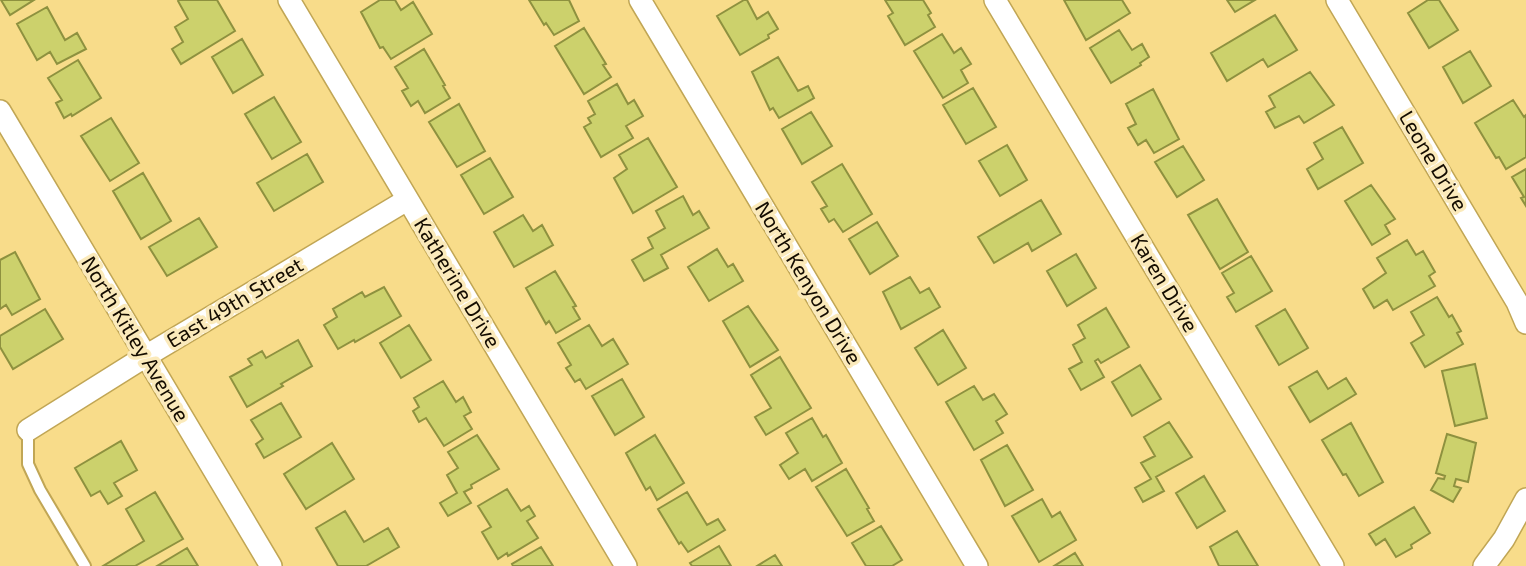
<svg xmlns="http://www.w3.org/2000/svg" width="1526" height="566" font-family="'Exo 2',sans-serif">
<rect width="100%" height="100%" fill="#f8dc8a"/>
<path fill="#ccd16c" stroke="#8e913f" stroke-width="2" d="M1,0H34L10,15Z
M179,0H217L235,31L181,64L172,49L183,42L175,27L188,19L178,1Z
M380,0H395L401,10L413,2L432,34L391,59L383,47L380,48L361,12Z
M529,0H569L579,21L554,35L546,23L544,25Z
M744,0H747L757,19L768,12L778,29L768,35L769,38L740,55L717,16Z
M885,0H923L931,13L928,15L935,27L905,45L888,16L893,13Z
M1064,0H1122L1130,13L1086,40Z
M1227,0H1255L1235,12Z
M1428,0H1439L1458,30L1429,48L1408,13Z
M47,7L65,40L77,33L86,49L57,64L50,52L37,60L17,24Z
M1275,15L1297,50L1268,67L1263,59L1227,81L1211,53Z
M584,28L606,64L603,65L611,77L584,94L555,46Z
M1119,30L1132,50L1142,44L1149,57L1140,63L1141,65L1111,83L1090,48Z
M942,34L954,53L961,48L971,64L961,70L968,83L943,98L914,51Z
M242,39L263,75L233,93L212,57Z
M424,49L445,85L443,86L450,98L425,113L418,101L411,106L402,91L408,88L395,67Z
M1470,51L1491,86L1463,103L1443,67Z
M778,57L798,91L808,86L814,98L779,118L773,108L770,110L752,72Z
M78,60L101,98L72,116L71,114L64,118L56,103L62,100L48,78Z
M1310,72L1334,105L1304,123L1299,116L1275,128L1266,112L1275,107L1269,96Z
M617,84L628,104L634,100L643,116L626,126L633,138L601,157L584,127L591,123L588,118L595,114L588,101Z
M973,88L996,127L966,144L943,105Z
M1153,89L1179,139L1154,153L1146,140L1138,145L1128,128L1136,124L1126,104Z
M274,97L301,142L272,159L245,114Z
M1513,100L1524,117L1526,115V157L1506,169L1499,157L1496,158L1475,123Z
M459,104L485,151L457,167L429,122Z
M811,112L832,146L802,164L782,129Z
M111,118L139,163L110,181L81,136Z
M1342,127L1363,163L1318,189L1307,169L1323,159L1314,143Z
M648,138L677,187L633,213L614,178L627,169L619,155Z
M1007,145L1027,180L1000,196L979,161Z
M1183,146L1204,180L1177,197L1155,162Z
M307,154L323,182L274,211L257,183Z
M490,158L513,197L484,214L461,175Z
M842,164L872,214L843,232L834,219L829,222L821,209L827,206L812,182Z
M1526,169V206L1521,198L1524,197L1512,177Z
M143,173L171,221L141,239L113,191Z
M1371,185L1395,219L1385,225L1390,234L1372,245L1345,201Z
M683,196L693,215L699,211L709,228L661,255L668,268L644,281L632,260L653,248L648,238L665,228L656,211Z
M1217,199L1248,252L1220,269L1188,215Z
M1041,200L1061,234L1032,251L1028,243L994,263L978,237Z
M523,215L533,231L542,225L553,245L514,267L494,232Z
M199,218L217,247L167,276L149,247Z
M877,222L898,256L870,274L849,239Z
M1407,240L1416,255L1423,251L1435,272L1429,276L1435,286L1393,310L1387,300L1374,308L1363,289L1386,273L1377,258Z
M717,249L728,267L733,264L743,281L709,301L688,267Z
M15,252L40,299L12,315L6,305L0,309V260Z
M1076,254L1096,288L1067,306L1047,271Z
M1251,256L1272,291L1236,312L1227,297L1234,293L1222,273Z
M555,271L576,306L573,307L580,319L556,333L549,321L546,324L526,288Z
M910,277L920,293L929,288L940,307L901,329L883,292Z
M384,287L401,316L355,342L354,340L338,349L324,325L337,317L333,309L362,292L365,297Z
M1437,297L1449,317L1452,315L1461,331L1457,333L1463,344L1425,367L1411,343L1424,335L1411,312Z
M748,306L778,350L750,367L723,321Z
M1106,308L1129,347L1101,363L1098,359L1095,361L1104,377L1081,390L1069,369L1082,362L1073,345L1085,338L1078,325Z
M45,309L63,339L13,369L0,347V336Z
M1285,309L1308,348L1279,365L1256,326Z
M409,325L431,360L401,378L380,343Z
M589,325L602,346L613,339L628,364L586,389L580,379L575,382L566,368L571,365L558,343Z
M943,330L966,368L938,385L915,348Z
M298,340L312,366L281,384L283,386L247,407L230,377L252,365L248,359L262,351L266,358Z
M780,357L811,408L766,435L755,417L771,408L751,375Z
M1475,364L1487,418L1455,426L1442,371Z
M1140,365L1161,399L1132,416L1112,382Z
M1317,371L1328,389L1346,378L1356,394L1310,422L1289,387Z
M622,379L644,417L615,435L592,396Z
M443,381L456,402L463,397L471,412L464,416L472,429L444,446L426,418L419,422L413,411L419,407L414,398Z
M974,386L983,400L994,394L1007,414L996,421L1003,433L974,450L946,402Z
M281,403L301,437L264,458L256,444L263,439L251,420Z
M812,418L823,437L826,435L842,463L812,481L805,469L789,479L780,465L798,453L786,433Z
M1169,422L1192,457L1156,477L1164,491L1143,502L1135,488L1151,479L1141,463L1155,456L1144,437Z
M1351,423L1383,482L1359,496L1346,474L1343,475L1322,440Z
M1447,434L1476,443L1468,482L1456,479L1454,486L1461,488L1453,502L1431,490L1438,478L1444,479L1445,476L1436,473Z
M477,435L499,469L471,485L472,488L464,492L471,503L448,516L440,503L457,493L447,475L458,468L448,452Z
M655,435L684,483L657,500L650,487L646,490L626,453Z
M121,441L137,470L114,483L122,496L108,504L100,491L91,496L75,468Z
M332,443L354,479L306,509L284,474Z
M1007,445L1033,490L1005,506L981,460Z
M846,469L869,508L867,509L874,521L847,536L816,487Z
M1204,476L1225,511L1197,528L1176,493Z
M507,489L521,511L529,506L535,516L527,521L538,538L508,556L507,553L498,559L482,532L491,527L478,506Z
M155,492L183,539L135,566H103L144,541L126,509Z
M687,492L707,525L718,519L725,530L688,552L681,542L679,544L658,509Z
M1042,499L1052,517L1060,512L1076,540L1039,562L1012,516Z
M1414,507L1430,533L1411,545L1412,548L1396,557L1385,539L1376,545L1369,534Z
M345,511L364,542L388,528L399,547L366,566H338L316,528Z
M881,526L902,560L892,566H866L852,543Z
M1237,531L1258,566H1219L1210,547Z
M719,546L731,566H692L690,563Z
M541,547L553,566H513L512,564Z
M187,548L198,566H157Z
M1075,553L1083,566H1054Z
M775,555L782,566H757Z"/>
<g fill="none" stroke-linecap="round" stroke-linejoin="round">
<defs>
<path id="lane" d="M28,430V464L40,490L85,566"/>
<path id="street" d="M289,0L626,566
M640,0L977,566
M995,0L1333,566
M1337,0L1517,302L1526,323
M0,111L271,566
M28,430L146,356L407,200
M1484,566L1504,539L1526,499"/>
</defs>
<use href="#lane" stroke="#c1a655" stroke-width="14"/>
<use href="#street" stroke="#c1a655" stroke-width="24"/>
<use href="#lane" stroke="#fff" stroke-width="10"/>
<use href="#street" stroke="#fff" stroke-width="21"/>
</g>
<g text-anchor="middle" stroke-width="7" stroke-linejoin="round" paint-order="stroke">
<g font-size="21" fill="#140c00" stroke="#fbeabb">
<text transform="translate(1433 161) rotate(59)" y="7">Leone Drive</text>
<text transform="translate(457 283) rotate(59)" y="7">Katherine Drive</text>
<text transform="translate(808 283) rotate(59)" y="7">North Kenyon Drive</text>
<text transform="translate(1164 283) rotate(59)" y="7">Karen Drive</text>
<text transform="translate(235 303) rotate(-31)" y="7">East 49th Street</text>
<text transform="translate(135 339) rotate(59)" y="7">North Kitley Avenue</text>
</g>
</g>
</svg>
